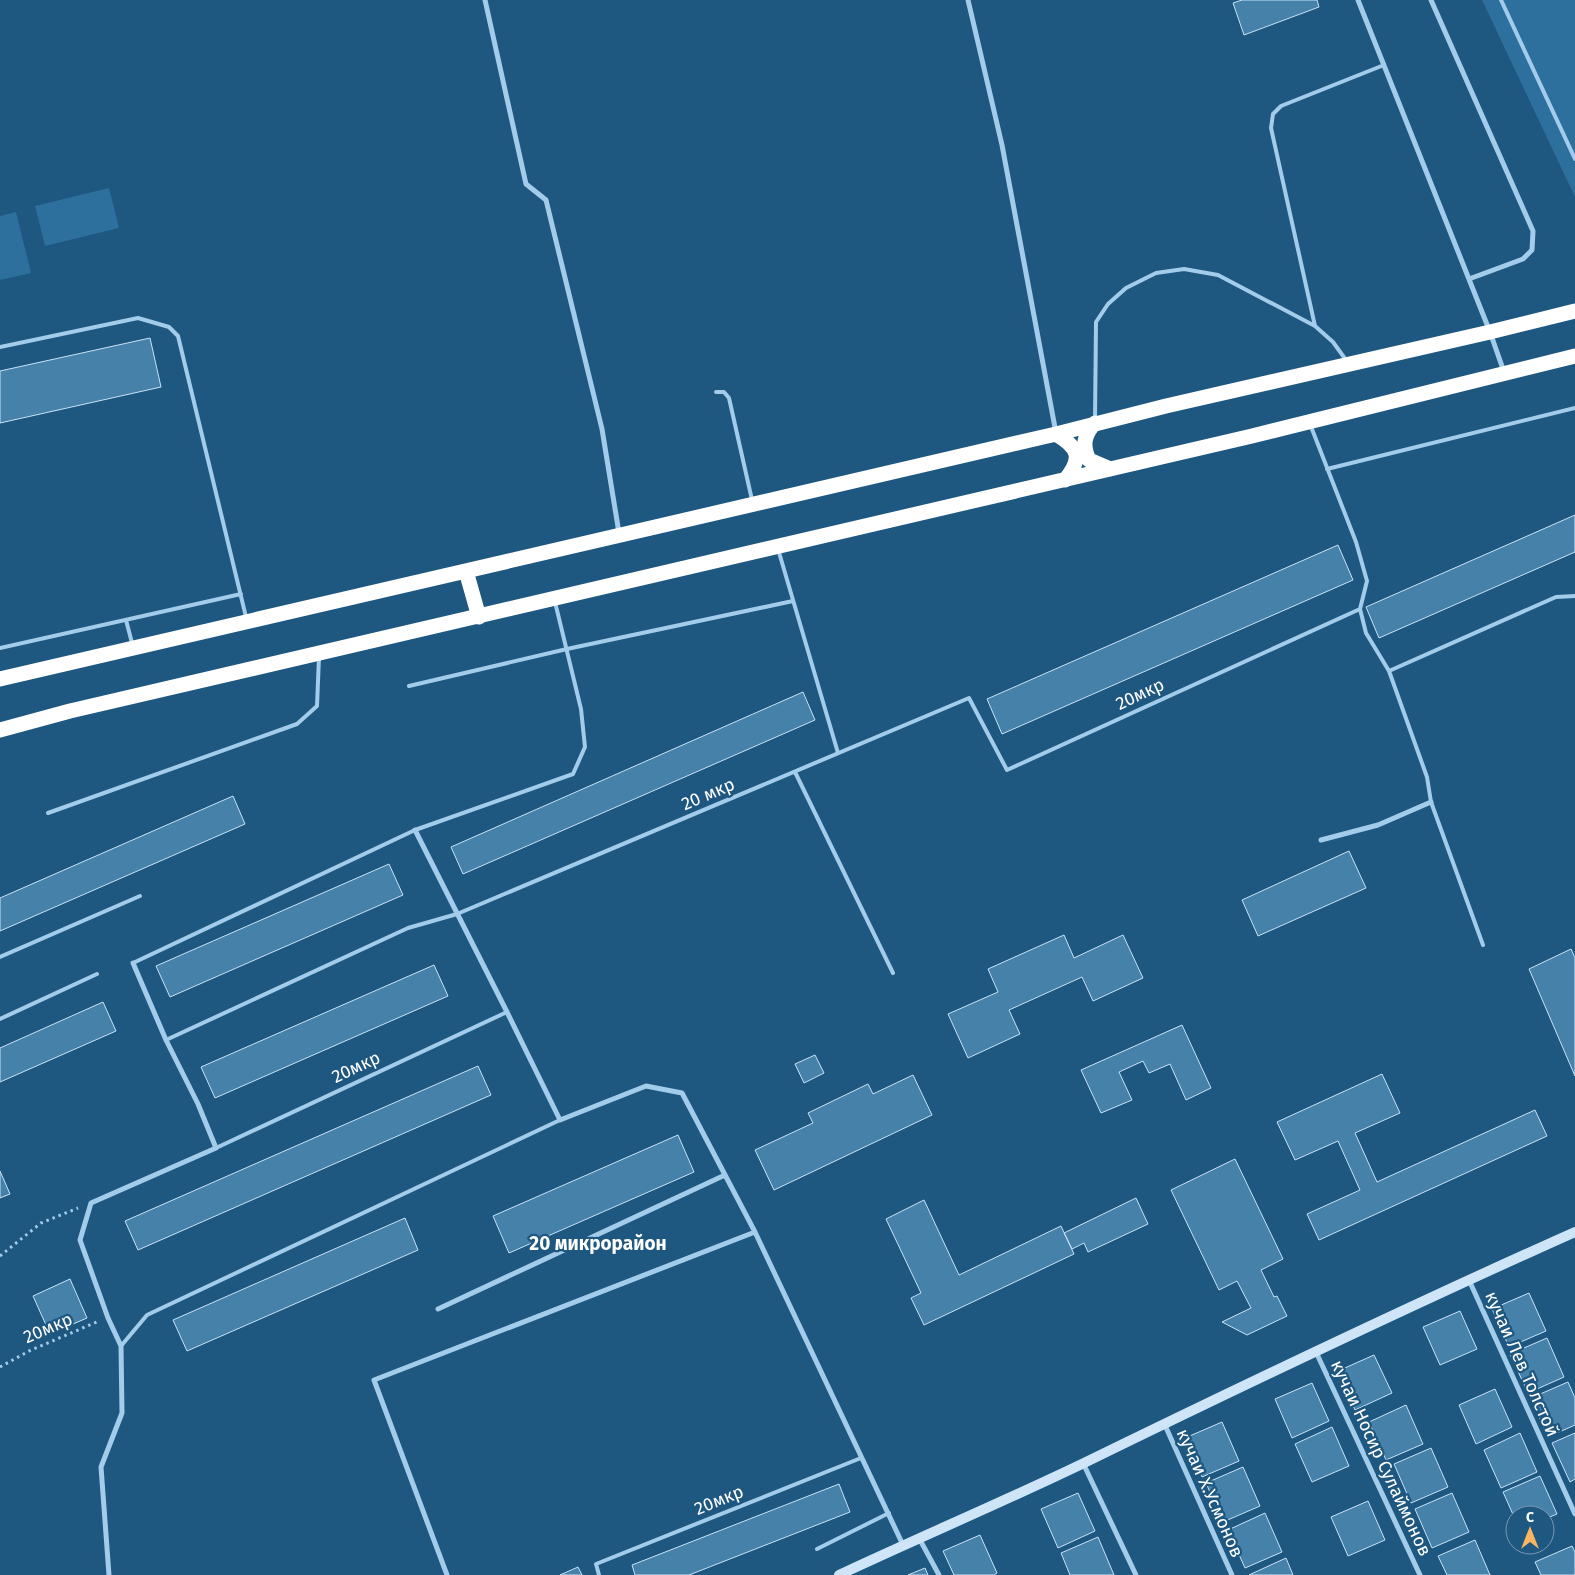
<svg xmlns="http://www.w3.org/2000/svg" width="1575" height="1575" font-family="'Fira Sans',sans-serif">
<rect width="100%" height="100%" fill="#1e5780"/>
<path fill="#2d709d" d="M1482,0H1575V197Z
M109,188L119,228L45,246L35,206Z
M16,212L31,273L0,280V216Z"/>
<path fill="#4681aa" stroke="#c7e3f7" d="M1242,0H1317L1319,7L1244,35L1233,3Z
M150,338L161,387L0,423V371Z
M1575,515V552L1379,638L1366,607Z
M1338,545L1353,580L1002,734L987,699Z
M803,692L815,720L463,874L451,847Z
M233,796L245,824L0,931V898Z
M1349,851L1366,888L1258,936L1242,900Z
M389,864L403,895L170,997L156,966Z
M1064,935L1074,958L1123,935L1143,978L1093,1001L1082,977L1009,1010L1020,1034L968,1058L948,1014L998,992L988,969Z
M1571,949L1575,958V1076L1529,969Z
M434,965L448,996L215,1098L201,1067Z
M103,1002L116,1031L0,1082V1048Z
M1182,1025L1211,1088L1186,1100L1170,1064L1149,1073L1143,1061L1119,1072L1132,1100L1101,1113L1081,1070Z
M815,1055L824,1073L804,1083L795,1064Z
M478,1066L491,1095L138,1250L125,1221Z
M1382,1074L1400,1113L1355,1133L1377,1182L1535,1110L1547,1136L1319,1240L1307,1214L1360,1190L1338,1141L1295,1160L1277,1122Z
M913,1075L932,1115L774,1190L755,1150L813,1123L808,1113L868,1084L873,1094Z
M678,1135L694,1172L509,1253L493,1216Z
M1235,1159L1283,1259L1261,1270L1274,1297L1277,1296L1287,1316L1247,1335L1222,1322L1251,1308L1237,1281L1219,1290L1171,1190Z
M0,1171L10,1194L0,1198Z
M1136,1198L1148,1224L1088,1252L1084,1243L1072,1249L1064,1233Z
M924,1200L959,1275L1061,1226L1074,1254L924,1325L911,1298L921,1293L886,1219Z
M405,1218L418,1250L187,1351L173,1320Z
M70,1279L87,1318L50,1334L33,1296Z
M1529,1293L1546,1331L1509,1347L1492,1309Z
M1460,1311L1477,1349L1440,1365L1423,1327Z
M1547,1338L1564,1377L1528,1393L1510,1354Z
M1374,1355L1392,1393L1355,1410L1338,1371Z
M1568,1382L1575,1398V1425L1548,1437L1531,1398Z
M1312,1383L1329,1421L1292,1438L1275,1399Z
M1495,1389L1512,1427L1476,1444L1459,1405Z
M1406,1405L1423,1444L1386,1460L1369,1422Z
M1222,1422L1239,1461L1202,1477L1185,1438Z
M1332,1427L1349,1466L1312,1482L1295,1444Z
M1520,1433L1537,1472L1501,1488L1484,1450Z
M1575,1433V1479L1570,1482L1552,1443Z
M1431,1448L1448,1487L1411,1503L1394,1464Z
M1243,1467L1260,1506L1223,1522L1206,1483Z
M1540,1476L1557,1514L1545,1519V1515H1515V1519L1503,1492Z
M839,1484L850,1512L689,1575H635L632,1565Z
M1078,1493L1095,1531L1058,1548L1041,1509Z
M1452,1493L1469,1532L1432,1548L1415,1509Z
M1368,1501L1385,1540L1348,1556L1331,1517Z
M1265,1513L1282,1552L1245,1568L1228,1530Z
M980,1535L997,1573L994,1575H954L943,1551Z
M1098,1537L1114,1575H1070L1061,1553Z
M1475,1540L1490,1575H1447L1438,1556Z
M1572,1546L1575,1552V1575H1541L1535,1562Z
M1286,1558L1293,1575H1249Z
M578,1567L582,1575H560Z
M925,1568L928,1575H908Z"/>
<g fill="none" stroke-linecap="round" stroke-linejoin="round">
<path stroke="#a2cce9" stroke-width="3" stroke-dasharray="2.5 4" stroke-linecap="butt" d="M0,1256L41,1223L78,1208
M0,1367L29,1351L99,1321"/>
<path stroke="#a2cce9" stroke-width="4" d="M1501,0L1575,159
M1315,326L1271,128L1273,114L1281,106L1384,65
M0,347L138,318L169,327L178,336L246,617
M716,392H724L729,398L752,500
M1095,420L1096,322L1108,304L1126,288L1156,273L1184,269L1218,275L1315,326L1333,342L1346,360
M1310,424L1356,542L1367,581L1360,609L1366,633L1389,671L1427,777L1431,802L1483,945
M1327,469L1575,408
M778,549L838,753
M126,620L132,643
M0,648L241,594
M1389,671L1556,597L1575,596
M409,686L567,649L793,601
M795,772L893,973
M48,813L297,724L317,706L319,657
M0,957L140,896
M133,963L415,830L573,774L585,747L581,709L555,602
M0,1019L97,974
M166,1040L408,928L457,914L969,698L1007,770L1360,609
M216,1148L507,1012
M121,1346L147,1315L560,1120
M817,1549L889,1513
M599,1575L596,1564L861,1458"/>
<path stroke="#a2cce9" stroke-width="5" d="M485,0L526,184L546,200L602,429L619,533
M968,0L1002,145L1056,433
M1358,0L1490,332L1504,372
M1431,0L1533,231L1532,250L1523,259L1469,279
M415,830L507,1012L560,1120L646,1086L682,1093L755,1232L903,1545
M1321,840L1378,825L1431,802
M1469,1280L1575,1514
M438,1309L725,1175
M1316,1352L1420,1575
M1164,1423L1232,1575
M1083,1463L1136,1575
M919,1538L939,1575
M109,1575L101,1467L122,1413L121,1346L108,1318L80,1240L91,1203L216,1148L198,1104L166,1040L133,963
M447,1575L374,1380L755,1232"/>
<path stroke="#cde5f7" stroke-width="10" d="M839,1575C920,1537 1003,1502 1084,1463C1246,1384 1409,1306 1575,1232"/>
<path stroke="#fff" stroke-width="15" d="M1095,423C1084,435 1082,445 1089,460L1110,469
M1056,434C1079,448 1083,458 1065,480
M466,571L479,617
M0,679L1056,434L1166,406L1490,332L1575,311
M0,730L70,711L1252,436L1575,356"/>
</g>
<g text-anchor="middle" stroke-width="4.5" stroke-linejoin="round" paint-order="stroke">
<g font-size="18" fill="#fff" stroke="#1e5780">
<text transform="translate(1140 694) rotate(-25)" y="6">20мкр</text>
<text transform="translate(708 794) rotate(-23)" y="6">20 мкр</text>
<text transform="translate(356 1067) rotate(-25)" y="6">20мкр</text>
<text transform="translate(48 1328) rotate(-23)" y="6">20мкр</text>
<text transform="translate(1522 1364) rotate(66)" y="6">кучаи Лев Толстой</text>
<text transform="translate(1381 1458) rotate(65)" y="6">кучаи Носир Сулаймонов</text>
<text transform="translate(1210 1493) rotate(66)" y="6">кучаи Х.Усмонов</text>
<text transform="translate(719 1500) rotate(-22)" y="6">20мкр</text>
</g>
<g font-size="19" font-weight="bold" fill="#fff" stroke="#1e5780">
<text x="598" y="1250">20 микрорайон</text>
</g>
</g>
<g transform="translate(1530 1530)"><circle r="24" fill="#1e5780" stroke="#789ab3"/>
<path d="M0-4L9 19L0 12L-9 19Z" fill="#f8b661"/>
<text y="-8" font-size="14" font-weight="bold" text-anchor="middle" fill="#ffffff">С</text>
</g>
</svg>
